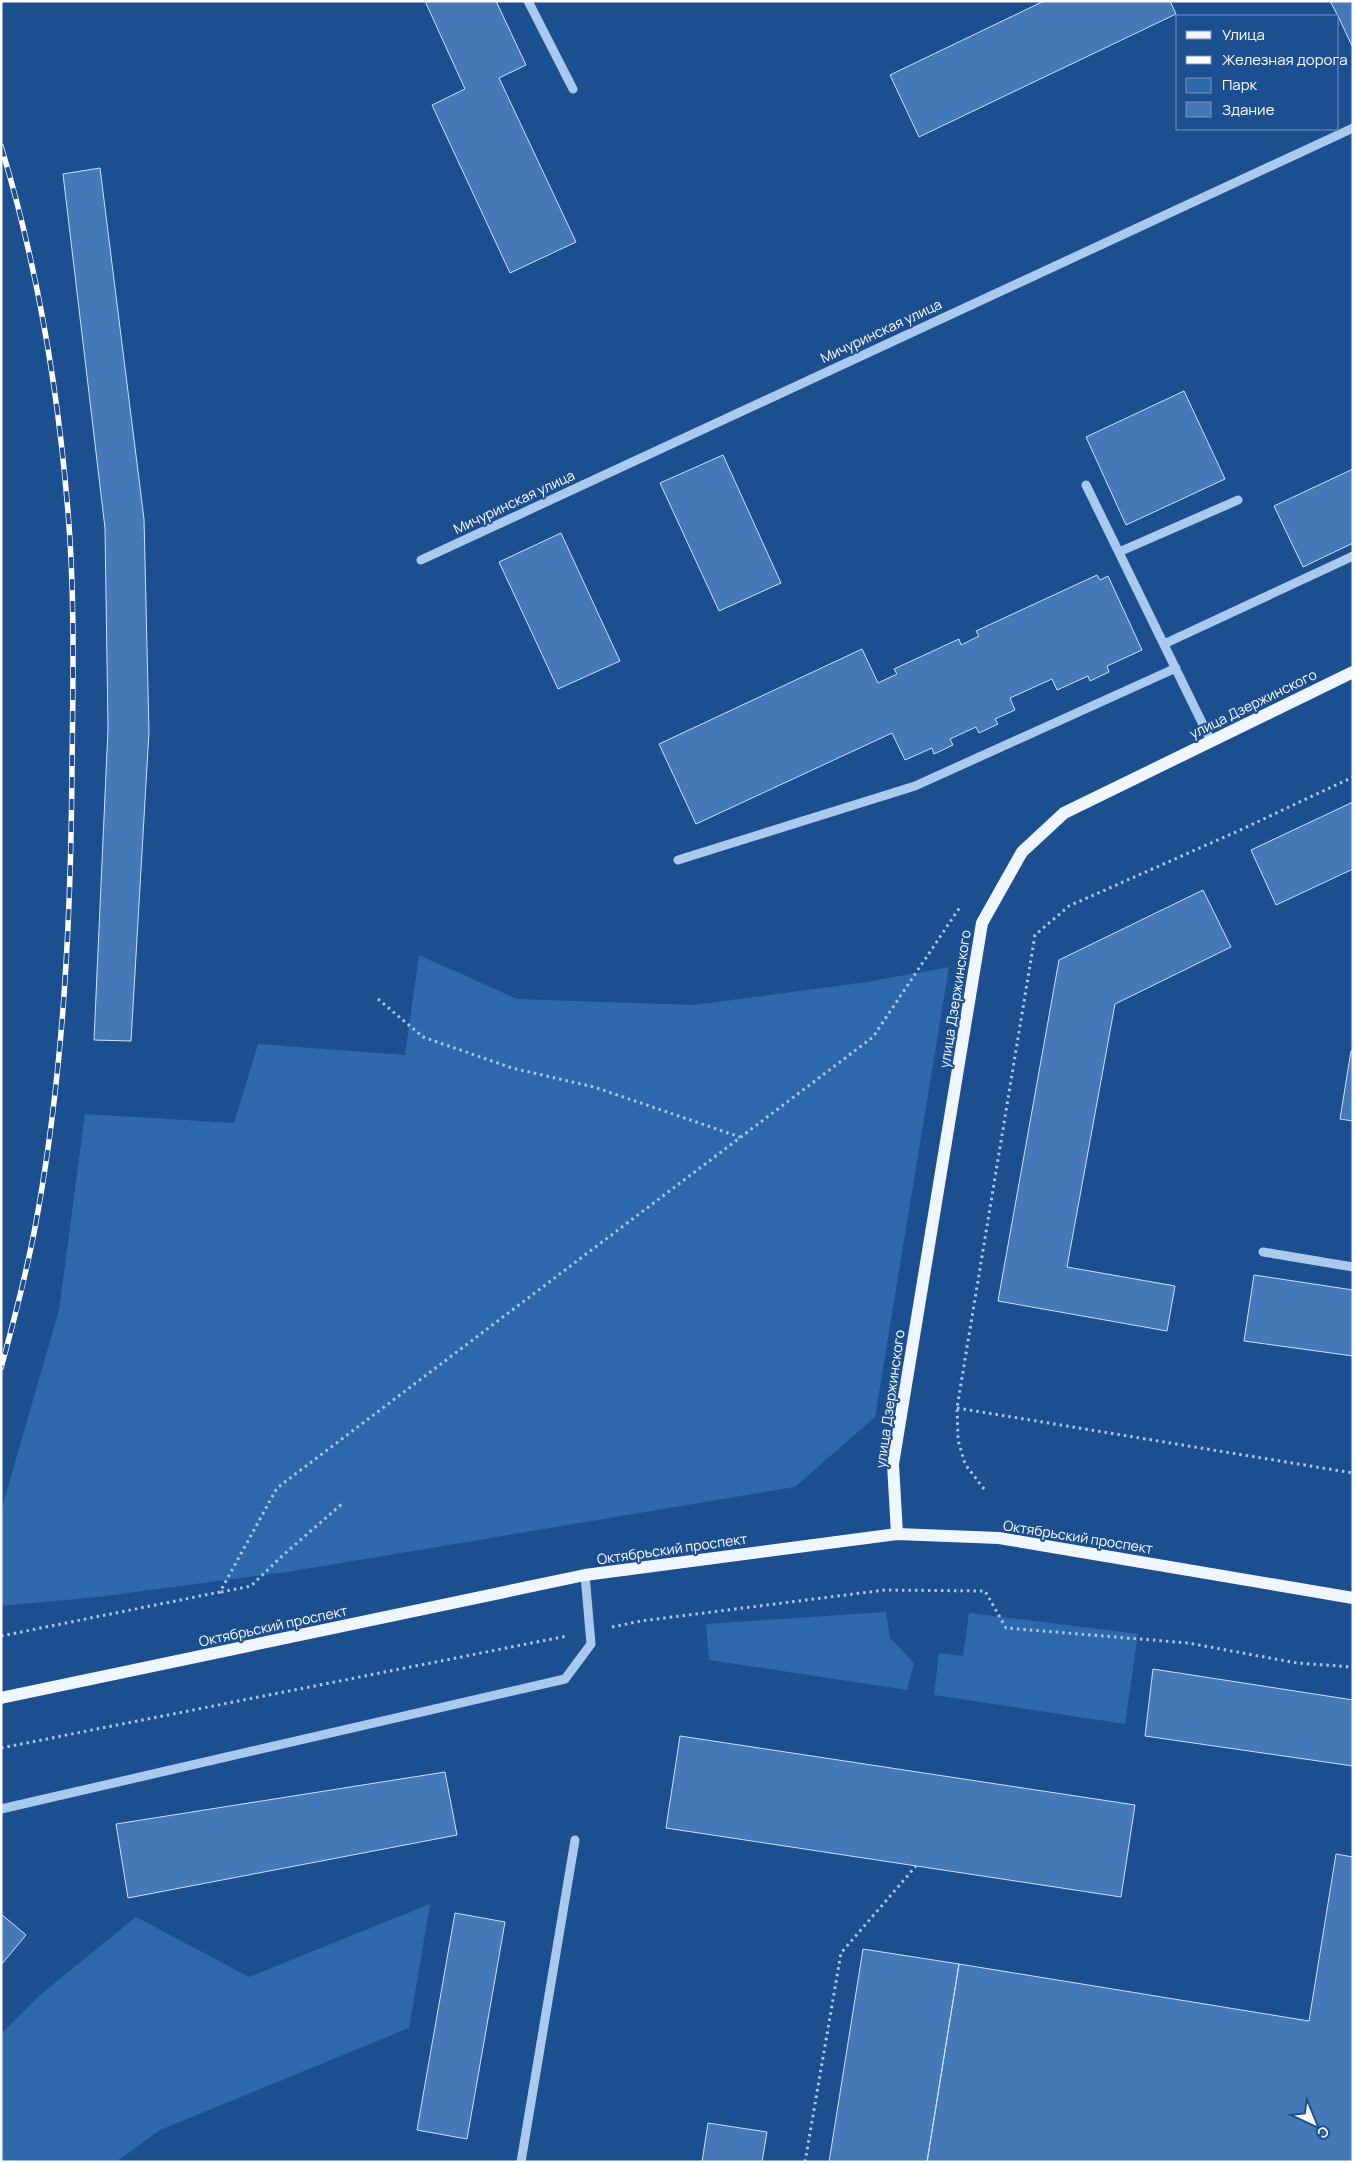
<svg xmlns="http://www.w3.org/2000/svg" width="1354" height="2163" font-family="Manrope,sans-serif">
<rect width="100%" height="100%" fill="#1b4f8f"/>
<path fill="#2e69ad" d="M419,955L517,999L694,1005L867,982L949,967L875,1417L795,1487L287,1572L98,1597L1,1606V1511L59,1310L85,1114L234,1123L258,1044L405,1055Z
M886,1612L890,1638L914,1663L907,1690L709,1660L706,1624Z
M969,1613L1138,1634L1125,1724L934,1695L939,1653L963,1656Z
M430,1904L409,2028L160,2130L116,2162H1V2034L40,1995L136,1917L249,1977Z"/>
<path fill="#4478b7" stroke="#cfe3fa" d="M425,1H496L526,65L499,78L576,242L510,273L432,105L465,89Z
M1044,1H1170L1176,14L919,137L890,75Z
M1330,1H1353V48L1338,16Z
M100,168L144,519L149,732L131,1041L94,1040L108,729L105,528L63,174Z
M1184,391L1225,479L1126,525L1086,437Z
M723,455L781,583L719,611L660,483Z
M1353,469V543L1303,567L1274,506Z
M561,533L620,661L558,689L499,562Z
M1097,575L1100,580L1108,576L1142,650L1107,666L1109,672L1090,681L1088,676L1057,690L1052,679L1010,698L1015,710L995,719L998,724L979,733L976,727L950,739L953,745L934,754L932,748L905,760L892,733L696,824L659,744L862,649L878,683L897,674L894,669L959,639L961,645L979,636L976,631Z
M1353,802V869L1276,905L1251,850Z
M1203,890L1231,947L1115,1004L1067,1267L1175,1286L1167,1331L998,1301L1059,960Z
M1351,1051H1353V1121L1340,1119Z
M1254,1275L1353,1290V1356L1244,1341Z
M1153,1669L1353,1700V1766L1145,1736Z
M680,1736L1135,1805L1121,1897L666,1828Z
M445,1772L457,1835L128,1898L116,1824Z
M1336,1854L1353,1857V2162H927L959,1964L1309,2021Z
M455,1913L505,1922L467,2139L417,2130Z
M1,1914L26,1935L1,1965Z
M863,1949L959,1964L927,2162H829Z
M708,2123L767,2132L762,2162H702Z"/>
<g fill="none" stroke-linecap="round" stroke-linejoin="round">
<path stroke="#a9c9ee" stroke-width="3" stroke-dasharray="2.5 4" stroke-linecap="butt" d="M378,999L423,1037L512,1068L594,1087L740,1137
M957,1408L1353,1473
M984,1489L965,1464L958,1440L957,1408L1035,935L1069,906L1238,831L1353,777
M221,1592L251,1586L282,1556L343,1503
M612,1627L641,1621L885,1590L985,1591L1006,1628L1188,1643L1297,1663L1353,1667
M1,1636L220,1592L277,1488L873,1037L960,907
M1,1748L567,1636
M805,2162L841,1953L916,1866"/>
<path stroke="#a9c9ee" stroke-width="9" d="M528,1L573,89
M1086,485L1211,741
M1119,552L1238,500
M421,560L1353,128
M1164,644L1353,556
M678,860L915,786L1176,668
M1263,1252L1353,1267
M1,1809L565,1679L591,1644L585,1575
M521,2162L575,1840"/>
<path stroke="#f0f6ff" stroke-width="12" d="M897,1534L893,1464L982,923L1022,852L1064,813L1353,672
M1,1698L585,1575L897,1534L999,1538L1353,1598"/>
<defs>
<path id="rail" d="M1,146C37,265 58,388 68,512C75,596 73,681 72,766C71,915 64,1065 38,1211C29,1264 15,1317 1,1368"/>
</defs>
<use href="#rail" stroke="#fff" stroke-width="5.5"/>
<use href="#rail" stroke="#1b4f8f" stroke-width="4" stroke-dasharray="11" stroke-linecap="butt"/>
</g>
<g text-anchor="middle" stroke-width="4" stroke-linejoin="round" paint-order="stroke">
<g font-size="14" fill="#fff" stroke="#1b4f8f">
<text transform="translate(881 331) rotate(-25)" y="5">Мичуринская улица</text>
<text transform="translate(514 502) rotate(-25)" y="5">Мичуринская улица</text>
<text transform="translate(1253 704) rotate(-26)" y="5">улица Дзержинского</text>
<text transform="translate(955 999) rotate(-81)" y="5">улица Дзержинского</text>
<text transform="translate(890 1399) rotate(-82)" y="5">улица Дзержинского</text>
<text transform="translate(1078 1537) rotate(9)" y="5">Октябрьский проспект</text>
<text transform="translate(672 1549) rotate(-8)" y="5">Октябрьский проспект</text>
<text transform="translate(273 1626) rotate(-12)" y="5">Октябрьский проспект</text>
</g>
</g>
<rect width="1354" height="2163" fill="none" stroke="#ffffff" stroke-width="5"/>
<rect x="1176" y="15" width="162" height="115" fill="#1b4f8f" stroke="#7695bc"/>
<rect x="1186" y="31" width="25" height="8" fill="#f0f6ff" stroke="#7695bc"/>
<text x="1222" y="40" font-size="15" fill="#ffffff">Улица</text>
<rect x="1186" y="56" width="25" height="8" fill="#ffffff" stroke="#7695bc"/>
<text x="1222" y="65" font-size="15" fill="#ffffff">Железная дорога</text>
<rect x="1186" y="78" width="25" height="15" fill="#2e69ad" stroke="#7695bc"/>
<text x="1222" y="90" font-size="15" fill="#ffffff">Парк</text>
<rect x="1186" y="102" width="25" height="15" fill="#4478b7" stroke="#7695bc"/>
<text x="1222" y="115" font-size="15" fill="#ffffff">Здание</text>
<g transform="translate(1314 2123) rotate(136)" stroke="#1b4f8f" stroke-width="4" paint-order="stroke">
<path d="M0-4L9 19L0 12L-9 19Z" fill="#ffffff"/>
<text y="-8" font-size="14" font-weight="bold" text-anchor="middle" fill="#ffffff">С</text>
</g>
</svg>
